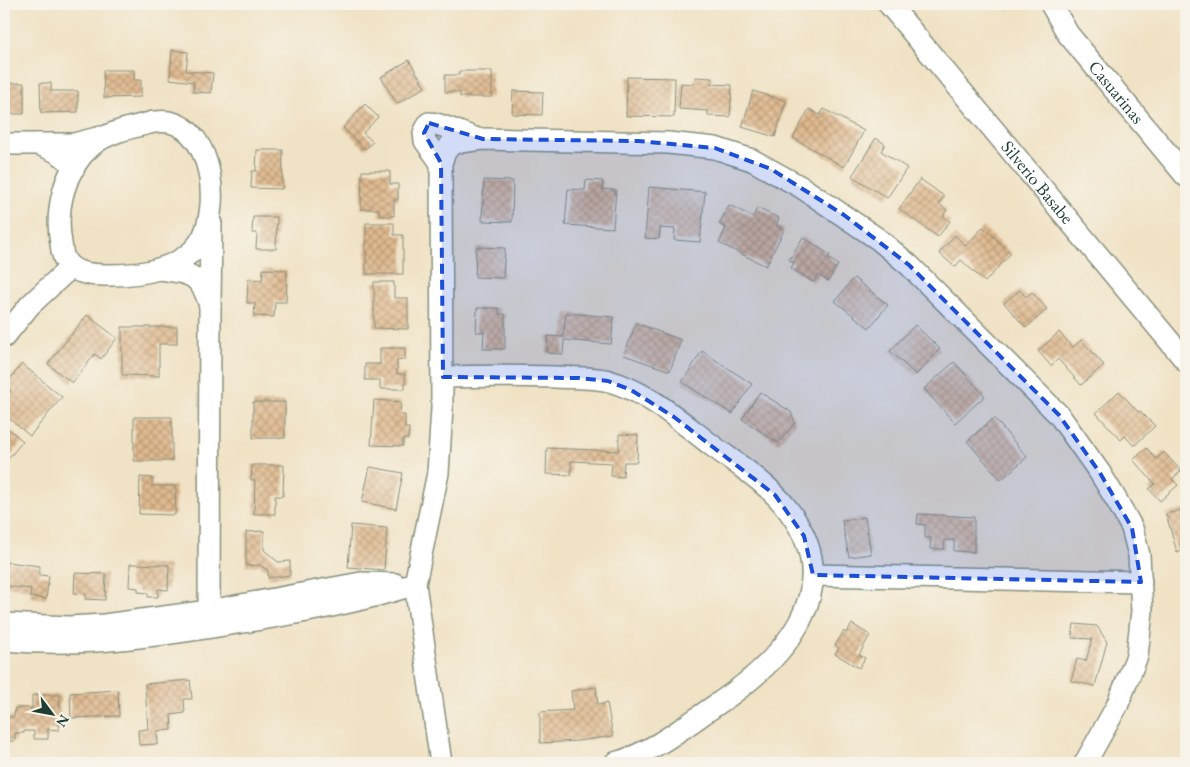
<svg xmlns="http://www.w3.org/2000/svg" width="1190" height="767" font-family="'EB Garamond',serif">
<defs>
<pattern id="building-cross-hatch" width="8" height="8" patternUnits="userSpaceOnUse" patternTransform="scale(1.25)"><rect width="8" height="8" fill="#e0ba8f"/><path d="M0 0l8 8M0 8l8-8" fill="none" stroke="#b59876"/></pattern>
</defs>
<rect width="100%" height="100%" fill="#f7f3e8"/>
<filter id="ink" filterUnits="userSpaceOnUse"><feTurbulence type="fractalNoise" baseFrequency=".02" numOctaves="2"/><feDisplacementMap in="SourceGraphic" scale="10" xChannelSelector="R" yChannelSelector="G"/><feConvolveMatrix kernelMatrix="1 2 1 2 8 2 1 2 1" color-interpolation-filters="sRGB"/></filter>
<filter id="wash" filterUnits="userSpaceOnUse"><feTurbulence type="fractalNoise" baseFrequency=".0096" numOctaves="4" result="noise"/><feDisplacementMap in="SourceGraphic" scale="20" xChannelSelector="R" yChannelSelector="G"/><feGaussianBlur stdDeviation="1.12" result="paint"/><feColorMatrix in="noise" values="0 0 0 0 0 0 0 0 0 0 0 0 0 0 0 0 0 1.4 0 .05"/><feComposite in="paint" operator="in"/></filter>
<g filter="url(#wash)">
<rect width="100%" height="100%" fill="#f0e2c5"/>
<g id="blocks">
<path fill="url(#building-cross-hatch)" d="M172,50L188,52L186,71L213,73L211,93L193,92L194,82L170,79Z
M409,60L425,87L397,104L381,77Z
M103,70H134V80H141V97L104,98Z
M459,71H492V97H460V92H445V75H459Z
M627,77L675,78L674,117L626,116Z
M695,77L712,78L711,84L732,85L730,117L708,116V111L679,109L681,83L694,84Z
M4,83H24V114H4Z
M40,83H51V91H78V112L41,113Z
M513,91L543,92L542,115L512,114Z
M753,91L786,101L775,137L742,127Z
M365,104L378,117L363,133L373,142L365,149L343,128Z
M809,109L820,115L824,109L864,131L844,167L793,138Z
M876,138L885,144L881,151L907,168L887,198L852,176Z
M257,150H283L282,189L251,188L252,171H256Z
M362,171H390V184H398V200H394V216H379V209H361Z
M920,179L944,196L939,204L947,210L943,216L950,221L938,237L899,209Z
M484,180L513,181L512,222L482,221Z
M586,180L603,181L602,189L616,190L613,228L565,225L568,189L585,190Z
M649,187L705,192L700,242L674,240L675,229L660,228L659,239L645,238Z
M729,205L753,217L757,208L779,218L776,226L784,230L766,266L719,243L726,228L719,224Z
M253,217H277L276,249H256L257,233H252Z
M366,223H394V235H403V274H366Z
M983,227L1011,253L985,282L961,260L955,267L939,253L955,235L966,246Z
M803,237L830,255L828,258L838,265L828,281L818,275L813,282L791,268L794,263L789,260Z
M476,247L505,248L503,278L475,277Z
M263,269L287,270L286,302H275L274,317L254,316L255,303H247L248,279L262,280Z
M854,278L888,305L869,328L835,301Z
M374,282H394V298H408V329L374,328Z
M1020,290L1026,297L1032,292L1047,309L1026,328L1004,303Z
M477,308H499V314H505V349H483L484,332H476Z
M566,313L614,317L611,344L564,340L563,354L547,353L548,336L563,337Z
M87,315L117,338L101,359L95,354L72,383L48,364Z
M636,323L681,340L670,371L624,355Z
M915,325L940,349L916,375L890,351Z
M122,327H177V344H159V376L122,375Z
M1059,332L1073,347L1081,340L1104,365L1081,385L1058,359L1051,366L1038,351Z
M380,348H405V359L397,360V374H405V389H380V380H365V364H380Z
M702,351L752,384L732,414L682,382Z
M954,362L985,396L955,423L924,389Z
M22,364L62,397L30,436L4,414V400L11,391L5,385Z
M1119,391L1138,412L1140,411L1155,426L1134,446L1125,436L1121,440L1096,413Z
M760,392L791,412L795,423L778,443L742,419Z
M374,400L401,402L400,415H405V428H409L408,439H403V446L371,445Z
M253,402H285V438H253Z
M134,417H172V461H134Z
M994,418L1027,457L1001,480L967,441Z
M4,425L23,441L4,464Z
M619,434L638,435L637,462H624L623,477L611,476L612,463L571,461V475L546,474L547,448L619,451Z
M1147,448L1156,459L1164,452L1181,471L1172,479L1178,485L1160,501L1149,489L1155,484L1133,460Z
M252,465H284L283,496H275V514H254L255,480H251Z
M370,467L403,473L396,509L362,502Z
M140,477L152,478V486H176L175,515L139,514Z
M1186,509V549L1177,552L1166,514Z
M918,514L974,517V552L954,551V540H945L944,549H930L931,538H925V525L917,524Z
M865,517L871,554L849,557L842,521Z
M351,525L387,528L384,570L348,567Z
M264,531V550L278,562L290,561V575L268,578V570L259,565L246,566V532Z
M7,562L40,566L39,575L49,576L46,599L30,597L31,589L4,586Z
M130,564L169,565L168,590L158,589V597H148V593L138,592V588L129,587Z
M75,573L106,574L105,600L85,599L86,594L74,593Z
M852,624L870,635L859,655L865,658L859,668L835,654L839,648L835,645L844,631L846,633Z
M1074,624L1097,626L1107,642L1095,686L1071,681L1077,659L1086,661L1092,639L1072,638Z
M190,680L192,699H184L185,713L171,715L172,730L157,731L158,744L139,745L138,730L148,729L145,684Z
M596,687L598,705L607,703L613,736L578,741L540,743V712L573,710L571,691Z
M118,690L119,716L71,718L70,693Z
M32,695H60L59,730L48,729V739H34V731H24V733H15V741H4V717H14L15,708H32Z"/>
</g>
</g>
<g filter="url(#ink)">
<use href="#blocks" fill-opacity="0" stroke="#88907c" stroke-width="1"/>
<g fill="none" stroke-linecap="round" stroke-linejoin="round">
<defs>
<g id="minor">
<path id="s1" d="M889,4L1186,361"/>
<path id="s2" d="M1051,4L1068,34L1186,176"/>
<path d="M154,122C159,122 164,121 169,122C214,131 221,211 200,242C182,269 141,275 111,275C98,275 81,275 71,267C63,261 62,252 61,243C55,210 64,169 91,146C107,132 133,127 154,122Z"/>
<path d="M4,144H38"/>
<path d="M441,163L425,141L424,133L429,123C441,123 461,134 475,138"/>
<path d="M74,168C65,154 53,150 38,144H74L101,137"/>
<path d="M158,269C189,272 201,274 210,306L211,224"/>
<path d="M210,306L209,611L211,625"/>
<path d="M4,337L30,305L71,267"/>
<path d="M443,377C481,376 518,376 556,377C573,378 593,377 609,381C649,392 682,423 714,447C740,466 770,485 789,511C849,591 782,661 716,705C685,726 652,753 615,763"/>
<path d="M813,575L1141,582"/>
<path d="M4,624L69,627L104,625L209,611L361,583L395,584"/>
<path d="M4,640C83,647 159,636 237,623C298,613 357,603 415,584"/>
<path d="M441,763L415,584L438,473L442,408L441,163L445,152L452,143L483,139L668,143L715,148L752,160L801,187L878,239L909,265L1059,415L1100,473L1117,501L1132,528L1139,555L1142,611L1137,656L1117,706L1085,763"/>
</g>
</defs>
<use href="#minor" stroke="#88907c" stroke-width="24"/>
<use href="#minor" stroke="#fff" stroke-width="21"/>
</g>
</g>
<path fill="#1d4ed8" fill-opacity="0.2" stroke="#1d4ed8" stroke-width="4" stroke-dasharray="10 6" stroke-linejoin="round" d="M429,123L483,139L638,141L715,148L771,169L844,215L909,265L1059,415L1100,473L1132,528L1141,582L813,575L804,536L775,495L674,417L631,390L608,381L579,378L443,377L441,163L424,133Z"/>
<g text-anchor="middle" stroke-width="5" stroke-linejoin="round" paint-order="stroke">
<g font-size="18" fill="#1f3d34" stroke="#f7f3e8">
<text dy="6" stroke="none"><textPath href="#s2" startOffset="110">Casuarinas</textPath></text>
<text dy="6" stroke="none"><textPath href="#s1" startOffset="232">Silverio Basabe</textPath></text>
</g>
</g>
<rect width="1190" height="767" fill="none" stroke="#f7f3e8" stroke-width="20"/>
<g transform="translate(52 714) rotate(122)" stroke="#f7f3e8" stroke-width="4" paint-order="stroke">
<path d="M0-4L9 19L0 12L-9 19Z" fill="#1f3d34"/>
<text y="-8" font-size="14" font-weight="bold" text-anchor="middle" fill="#1f3d34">N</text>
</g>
</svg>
